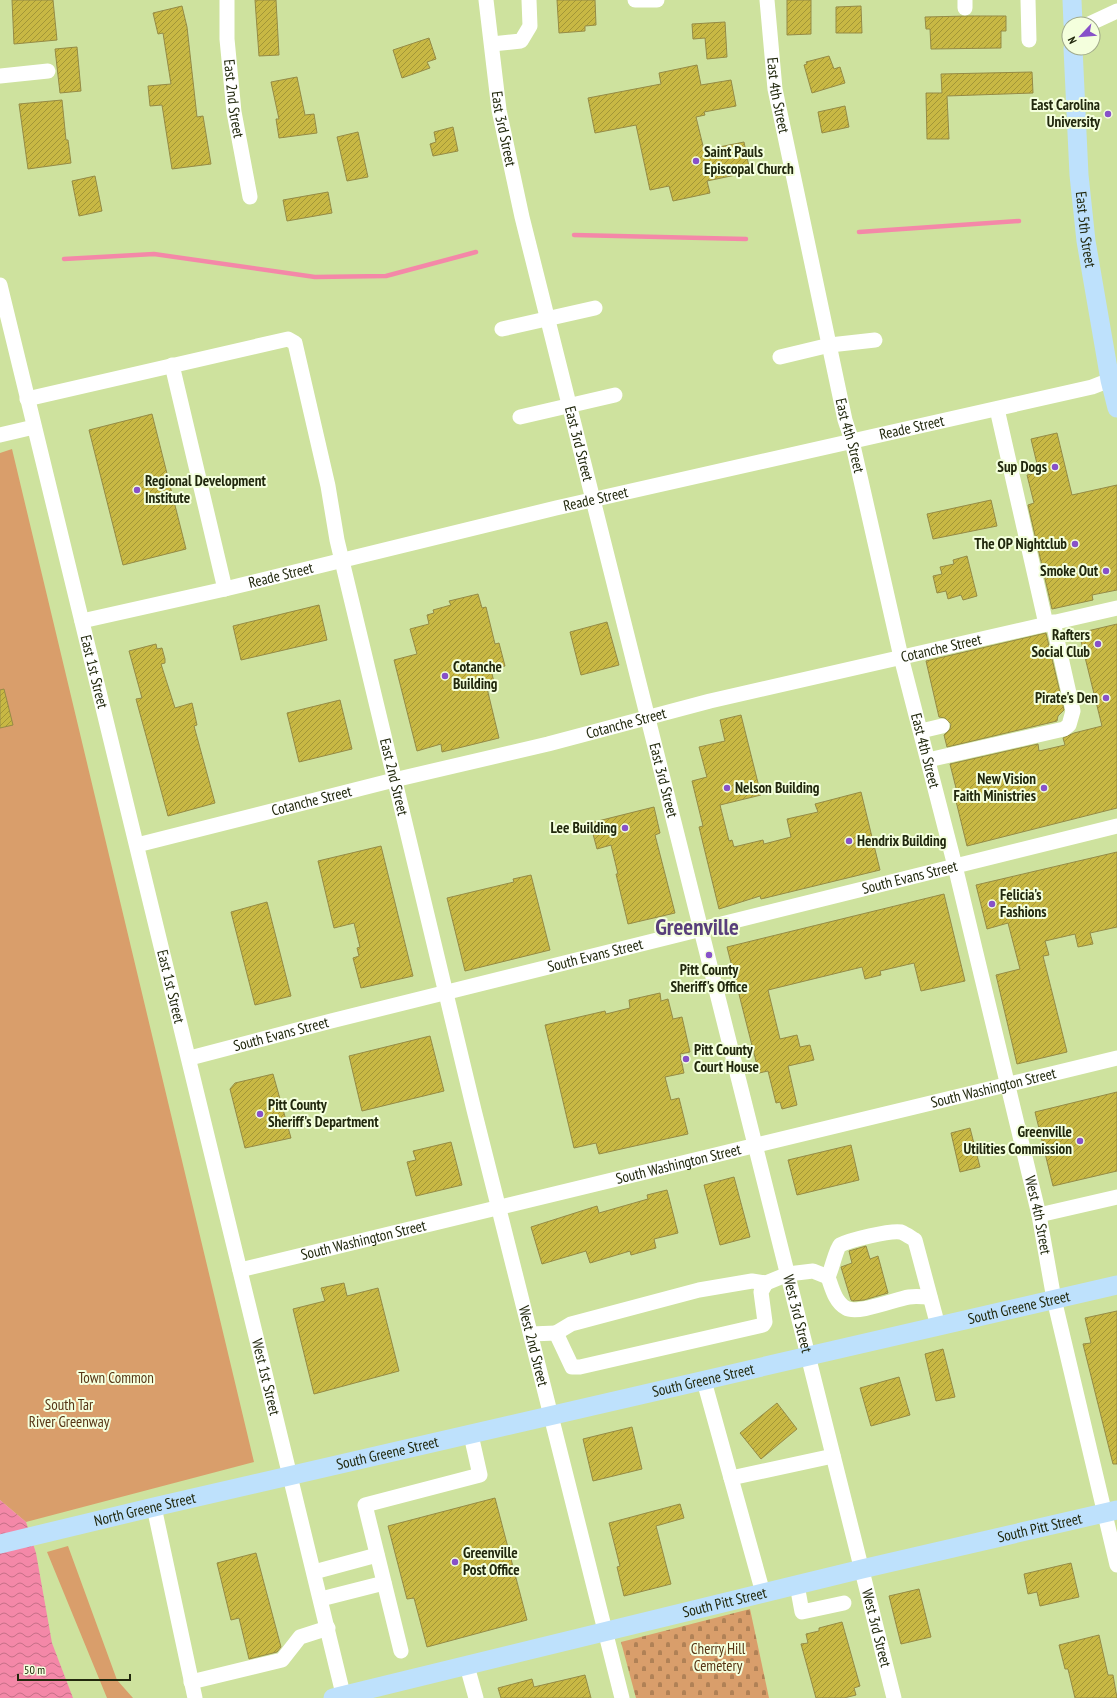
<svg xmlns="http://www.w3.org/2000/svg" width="1117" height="1698" font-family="'PT Sans Narrow',sans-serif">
<defs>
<pattern id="cemetery-stones" width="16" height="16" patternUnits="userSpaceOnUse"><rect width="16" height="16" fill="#d99e6b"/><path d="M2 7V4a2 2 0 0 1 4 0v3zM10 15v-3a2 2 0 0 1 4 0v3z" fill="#b08156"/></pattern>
<pattern id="water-waves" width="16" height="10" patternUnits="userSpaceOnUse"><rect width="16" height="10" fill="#f488a8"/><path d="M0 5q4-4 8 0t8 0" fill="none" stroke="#c56f87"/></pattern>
<pattern id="building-hatch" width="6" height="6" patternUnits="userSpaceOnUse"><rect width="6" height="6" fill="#c8b844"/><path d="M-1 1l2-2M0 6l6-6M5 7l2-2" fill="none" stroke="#a29637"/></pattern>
</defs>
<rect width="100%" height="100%" fill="#cee29e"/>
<path fill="url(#cemetery-stones)" d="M750,1609L769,1698H636L621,1642Z"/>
<path fill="#d99e6b" d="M12,449L254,1462L26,1522L0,1500V453Z
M68,1546L117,1680L133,1698H107L47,1552Z"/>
<path fill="url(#water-waves)" d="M0,1500L26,1522L36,1553L52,1643L73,1698H0Z"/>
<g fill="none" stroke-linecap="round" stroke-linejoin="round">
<path stroke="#f488a8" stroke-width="4.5" d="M859,232L1019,221
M574,235L746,239
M64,259L154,254L315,277L386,276L476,252"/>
</g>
<path fill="url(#building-hatch)" stroke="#958b46" d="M12,0H53L57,40L14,44Z
M255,0H276L279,55L259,56Z
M557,0H595L596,25L585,26V31L559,33Z
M787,0H811V34L787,35Z
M182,6L187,27L197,117L203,116L211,164L172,169L162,105L150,106L148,86L171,84L163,33L158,34L153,13Z
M861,6L862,33H836V7Z
M967,16H1006V31H1001V48L931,49L930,29H926L925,17Z
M725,22L727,57L707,59L705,38L693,39L692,24Z
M429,38L436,59L427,62L430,68L402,78L393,50Z
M77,47L81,91L60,93L55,49Z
M829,56L834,69L840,67L845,83L812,93L804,65L807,64L806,62Z
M697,65L701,85L731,80L736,106L704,112L705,115L696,117L704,150L744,142L750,172L707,181L710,193L673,201L669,186L650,190L636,125L595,133L588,98L661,84L659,73Z
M1032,72L1033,93L947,96L949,139H927L926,93H942L941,74Z
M297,77L305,115L314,114L317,133L279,138L276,119H279L271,82Z
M62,100L66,140H68L71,163L28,169L19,104Z
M845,106L849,127L822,133L818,112Z
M453,127L458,151L433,156L430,144L436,142L434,132Z
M358,132L368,177L347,181L337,137Z
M95,176L102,211L79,216L72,181Z
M328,192L332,213L287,221L283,200Z
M152,414L186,549L123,565L89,430Z
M1057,433L1072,495L1117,485V590L1092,595L1093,600L1052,609L1028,505L1034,503L1027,475L1039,472L1031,439Z
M991,500L997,526L933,539L927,514Z
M967,556L977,596L963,600L961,595L948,599L946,591L937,593L933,576L942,574L940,567L954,564L953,560Z
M478,594L482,608L486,607L495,644L499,643L505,666L491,670L494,682L486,684L499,738L442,752L441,744L417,751L394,660L417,654L410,629L429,624L427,615L434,613L433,610L451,605L449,601Z
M319,605L327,640L241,660L233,626Z
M607,622L619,665L581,675L570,632Z
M1117,624V808L967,846L955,797L958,796L950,764L1038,744L1039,751L1065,745L1063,738L1074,733L1102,726L1079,633Z
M1046,633L1064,710L1058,716L1057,721L947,747L944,735L950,729L951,724L945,718L939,717L926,661Z
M156,644L157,649L162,648L165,659V663L161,664L175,708L192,703L197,725L194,726L215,803L168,816L136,699L142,698L129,651Z
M4,689L13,725L0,728V690Z
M340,700L352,749L299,762L287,713Z
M741,715L761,795L720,805L729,841L732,840L734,847L763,840L764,844L791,837L787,819L818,812L815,804L861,792L880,870L761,899L760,896L719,909L699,827L703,826L692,781L707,777L699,747L725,741L720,720Z
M654,807L660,833L655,835L675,913L628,924L616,874H618L611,845L597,849L590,823Z
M381,846L413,976L361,988L353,958L359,956L357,948L360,947L354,923L334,928L318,861Z
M1117,852V927L1090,933L1093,944L1078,947L1075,934L1045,941L1049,955L1043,956L1067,1052L1017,1064L996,975L1020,969L1008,923L987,929L976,885Z
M531,875L550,950L465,971L447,898L514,882L513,879Z
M944,894L965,981L921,991L914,963L880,971L881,975L865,979L862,967L768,990L780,1039L797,1035L800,1047L810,1045L814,1060L788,1066L797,1105L782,1109L780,1102L776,1103L768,1071L759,1073L727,947Z
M267,902L291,996L255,1005L231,912Z
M660,993L661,1001L668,999L673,1019L682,1017L690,1052L680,1054L684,1073L665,1077L671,1100L679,1098L688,1134L599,1154L596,1143L574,1148L545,1025L605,1011L606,1014L630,1008L629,1000Z
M430,1036L444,1091L362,1111L349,1056Z
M273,1074L291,1138L245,1148L230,1089L235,1083Z
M1117,1092V1171L1053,1186L1035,1112Z
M970,1128L980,1167L960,1172L951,1133Z
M451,1142L462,1185L416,1196L407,1162L416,1160L413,1151Z
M851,1145L859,1180L797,1195L788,1160Z
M734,1177L750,1237L720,1245L704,1185Z
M667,1190L678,1233L654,1239L656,1248L631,1255L630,1251L590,1263L586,1251L542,1264L531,1227L597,1206L599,1213L648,1199L647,1195Z
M866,1246L870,1259L878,1256L888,1293L864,1300L853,1301L851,1300L841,1267L852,1263L849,1251Z
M344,1283L347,1296L378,1288L399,1371L314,1394L293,1309L325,1301L321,1288Z
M1117,1311V1464H1113L1083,1344L1091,1343L1085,1318Z
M943,1349L955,1397L936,1401L925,1354Z
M899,1377L910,1415L871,1426L860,1388Z
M777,1403L797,1429L761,1459L740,1433Z
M632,1427L642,1469L593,1481L583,1439Z
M495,1498L527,1620L427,1647L414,1598L407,1599L388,1526Z
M680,1504L684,1518L656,1526L671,1584L624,1596L617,1567L620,1566L609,1523Z
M256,1553L281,1647L277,1652L249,1659L239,1618L231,1620L217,1563Z
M1071,1563L1079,1597L1040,1606L1037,1592L1028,1594L1024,1574Z
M919,1589L931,1637L901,1644L889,1596Z
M842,1622L860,1686L854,1688L856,1695L844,1698H816L801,1644L808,1643L806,1634L819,1631V1628Z
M1099,1635L1108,1675H1113L1117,1698H1075L1068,1669H1065L1059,1645Z
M585,1675L591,1698H501L498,1688L532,1679L534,1687Z"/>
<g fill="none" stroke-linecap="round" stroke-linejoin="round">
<g stroke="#fff" stroke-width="15">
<path id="s1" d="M227,0V39L234,112L250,197"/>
<path id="s2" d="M486,0L499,110L522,217L894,1698"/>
<path d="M635,0H657"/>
<path id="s3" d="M767,0L775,89L845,420L852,441L901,657L955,866L1039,1215L1054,1299L1117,1565"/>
<path d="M1028,0L1029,40"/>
<path d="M965,8V0"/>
<path d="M1089,24L1117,11"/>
<path d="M492,44L521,41L530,26L529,0"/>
<path d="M0,76L48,71"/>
<path id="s4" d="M0,285L344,1698"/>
<path d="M502,329L595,308"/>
<path d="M780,357L830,345L875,340"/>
<path d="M172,365L225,589"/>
<path id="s5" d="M27,399L288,339L295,343L328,486L337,540L474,1110L622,1698"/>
<path d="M997,409L1046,624"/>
<path d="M520,417L615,395"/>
<path d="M0,435L34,427"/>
<path id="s6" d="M82,621L225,589L556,508L1092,387L1110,380"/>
<path d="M921,731L942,726"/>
<path d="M928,760L1064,729L1069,725L1073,711L1053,622"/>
<path id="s7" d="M137,845L394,780L548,744L710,701L1117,608"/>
<path id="s8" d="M190,1058L331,1021L1117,826"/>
<path d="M1039,1215L1117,1197"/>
<path id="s9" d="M240,1270L1117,1058"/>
<path d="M828,1277C832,1269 836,1249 840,1245C850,1240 890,1230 901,1232C906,1234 910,1237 915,1240L938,1326"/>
<path d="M556,1333L571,1324L699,1290L752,1281L766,1283L788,1274L813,1271L828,1277C832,1288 835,1302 846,1308C858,1315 895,1299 909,1297C916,1296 923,1297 930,1297"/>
<path d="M531,1334L556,1333L572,1367H580L763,1325L765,1322L761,1292L766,1283"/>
<path d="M704,1381L763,1593"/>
<path d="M731,1478L833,1456"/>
<path d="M154,1507L195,1698"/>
<path d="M314,1572L377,1555"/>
<path d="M797,1585L802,1612L844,1603"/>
<path d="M321,1599L384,1583"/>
<path d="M401,1651L365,1505L480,1475L471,1435"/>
<path d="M467,1666L476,1698"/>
<path d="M191,1682L282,1660L300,1637L328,1628"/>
</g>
<g stroke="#bee1fc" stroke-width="19">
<path d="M1072,0L1073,24"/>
<path id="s10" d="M1073,48L1079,175L1086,241L1110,380L1117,408"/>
<path id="s11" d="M0,1544L154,1507L1117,1285"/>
<path id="s12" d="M333,1698L862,1569L1117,1510"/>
</g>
</g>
<g fill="#8751c9" stroke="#f4ffdd" stroke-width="1.5">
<circle cx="1108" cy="114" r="4"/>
<circle cx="696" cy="161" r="4"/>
<circle cx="1055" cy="467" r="4"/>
<circle cx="137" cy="490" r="4"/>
<circle cx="1075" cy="544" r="4"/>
<circle cx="1106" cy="571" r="4"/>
<circle cx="1098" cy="644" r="4"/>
<circle cx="445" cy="676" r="4"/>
<circle cx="1106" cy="698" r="4"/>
<circle cx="727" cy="788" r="4"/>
<circle cx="1044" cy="788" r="4"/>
<circle cx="625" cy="828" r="4"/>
<circle cx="849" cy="841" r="4"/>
<circle cx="992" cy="904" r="4"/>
<circle cx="709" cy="955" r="4"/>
<circle cx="686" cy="1059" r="4"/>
<circle cx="260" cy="1114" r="4"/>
<circle cx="1080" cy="1141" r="4"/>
<circle cx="455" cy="1562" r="4"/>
</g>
<g text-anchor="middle" stroke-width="4" stroke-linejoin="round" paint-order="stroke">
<g font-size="15" fill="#21280d" stroke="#f4ffdd">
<text dy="5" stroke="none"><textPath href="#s3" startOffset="96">East 4th Street</textPath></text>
<text dy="5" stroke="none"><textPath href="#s1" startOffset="99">East 2nd Street</textPath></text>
<text dy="5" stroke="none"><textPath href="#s2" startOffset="130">East 3rd Street</textPath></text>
<text dy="5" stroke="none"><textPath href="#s10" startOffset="182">East 5th Street</textPath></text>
<text dy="5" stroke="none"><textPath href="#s6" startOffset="852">Reade Street</textPath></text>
<text dy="5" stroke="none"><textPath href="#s3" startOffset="444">East 4th Street</textPath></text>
<text dy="5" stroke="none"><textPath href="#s2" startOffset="454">East 3rd Street</textPath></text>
<text dy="5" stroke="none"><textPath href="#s6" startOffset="528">Reade Street</textPath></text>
<text dy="5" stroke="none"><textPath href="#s6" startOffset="204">Reade Street</textPath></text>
<text dy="5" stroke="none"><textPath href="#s7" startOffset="828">Cotanche Street</textPath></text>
<text dy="5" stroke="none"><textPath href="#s4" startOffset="398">East 1st Street</textPath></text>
<text dy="5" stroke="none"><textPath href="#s7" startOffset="504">Cotanche Street</textPath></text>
<text dy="5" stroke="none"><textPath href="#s3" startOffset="768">East 4th Street</textPath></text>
<text dy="5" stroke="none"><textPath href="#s5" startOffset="721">East 2nd Street</textPath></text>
<text dy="5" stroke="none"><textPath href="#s2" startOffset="801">East 3rd Street</textPath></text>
<text dy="5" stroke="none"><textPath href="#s7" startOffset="180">Cotanche Street</textPath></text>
<text dy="5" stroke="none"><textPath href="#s8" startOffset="742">South Evans Street</textPath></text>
<text dy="5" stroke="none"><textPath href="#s8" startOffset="418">South Evans Street</textPath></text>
<text dy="5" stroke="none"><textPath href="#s4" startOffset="722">East 1st Street</textPath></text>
<text dy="5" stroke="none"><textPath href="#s8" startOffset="94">South Evans Street</textPath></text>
<text dy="5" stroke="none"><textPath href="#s9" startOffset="775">South Washington Street</textPath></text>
<text dy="5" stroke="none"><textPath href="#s9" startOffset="451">South Washington Street</textPath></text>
<text dy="5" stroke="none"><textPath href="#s3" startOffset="1246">West 4th Street</textPath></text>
<text dy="5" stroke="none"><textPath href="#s9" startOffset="127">South Washington Street</textPath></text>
<text dy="5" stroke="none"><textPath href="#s11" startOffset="1046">South Greene Street</textPath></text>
<text dy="5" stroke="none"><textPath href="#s2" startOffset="1351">West 3rd Street</textPath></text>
<text dy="5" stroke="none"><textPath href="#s5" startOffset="1307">West 2nd Street</textPath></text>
<text dy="5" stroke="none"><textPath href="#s4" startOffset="1124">West 1st Street</textPath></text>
<text dy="5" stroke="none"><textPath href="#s11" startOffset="722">South Greene Street</textPath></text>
<text dy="5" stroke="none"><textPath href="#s11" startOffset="398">South Greene Street</textPath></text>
<text dy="5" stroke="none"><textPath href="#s11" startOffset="149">North Greene Street</textPath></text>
<text dy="5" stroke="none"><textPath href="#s12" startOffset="727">South Pitt Street</textPath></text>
<text dy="5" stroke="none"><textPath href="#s12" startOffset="403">South Pitt Street</textPath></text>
<text dy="5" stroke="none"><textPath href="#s2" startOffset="1675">West 3rd Street</textPath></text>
</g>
<g font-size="15" font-weight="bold" fill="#21280d" stroke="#f4ffdd" text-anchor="end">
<text x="1100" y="110">East Carolina<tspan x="1100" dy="17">University</tspan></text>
<text x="704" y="157" text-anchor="start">Saint Pauls<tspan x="704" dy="17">Episcopal Church</tspan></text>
<text x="1047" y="472">Sup Dogs</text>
<text x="145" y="486" text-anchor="start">Regional Development<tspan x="145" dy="17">Institute</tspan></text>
<text x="1067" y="549">The OP Nightclub</text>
<text x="1098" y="576">Smoke Out</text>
<text x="1090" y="640">Rafters<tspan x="1090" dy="17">Social Club</tspan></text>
<text x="453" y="672" text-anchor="start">Cotanche<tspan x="453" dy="17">Building</tspan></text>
<text x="1098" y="703">Pirate's Den</text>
<text x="1036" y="784">New Vision<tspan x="1036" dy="17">Faith Ministries</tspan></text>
<text x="735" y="793" text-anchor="start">Nelson Building</text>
<text x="617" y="833">Lee Building</text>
<text x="857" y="846" text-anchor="start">Hendrix Building</text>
<text x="1000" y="900" text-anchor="start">Felicia's<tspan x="1000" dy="17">Fashions</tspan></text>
<text x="709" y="975" text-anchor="middle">Pitt County<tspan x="709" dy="17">Sheriff's Office</tspan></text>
<text x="694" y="1055" text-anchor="start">Pitt County<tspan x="694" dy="17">Court House</tspan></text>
<text x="268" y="1110" text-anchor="start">Pitt County<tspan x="268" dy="17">Sheriff's Department</tspan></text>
<text x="1072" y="1137">Greenville<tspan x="1072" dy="17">Utilities Commission</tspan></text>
<text x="463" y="1558" text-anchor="start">Greenville<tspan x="463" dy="17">Post Office</tspan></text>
</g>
<g font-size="15" fill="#563515" stroke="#f4ffdd">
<text x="116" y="1383">Town Common</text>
<text x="69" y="1410">South Tar<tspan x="69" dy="17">River Greenway</tspan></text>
<text x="718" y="1654">Cherry Hill<tspan x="718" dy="17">Cemetery</tspan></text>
</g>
<g font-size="23" font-weight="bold" fill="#583f7b" stroke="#f4ffdd">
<text x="697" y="935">Greenville</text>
</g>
</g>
<g transform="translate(1081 36) rotate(244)"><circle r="19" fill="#f4ffdd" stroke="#a0a98a"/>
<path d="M0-3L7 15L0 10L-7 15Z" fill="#8751c9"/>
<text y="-6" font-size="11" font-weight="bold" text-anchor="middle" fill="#21280d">N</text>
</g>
<path d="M18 1674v6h112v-6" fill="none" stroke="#21280d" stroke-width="2"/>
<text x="24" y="1674" font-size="12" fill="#21280d" stroke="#f4ffdd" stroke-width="3" paint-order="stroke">50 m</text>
</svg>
